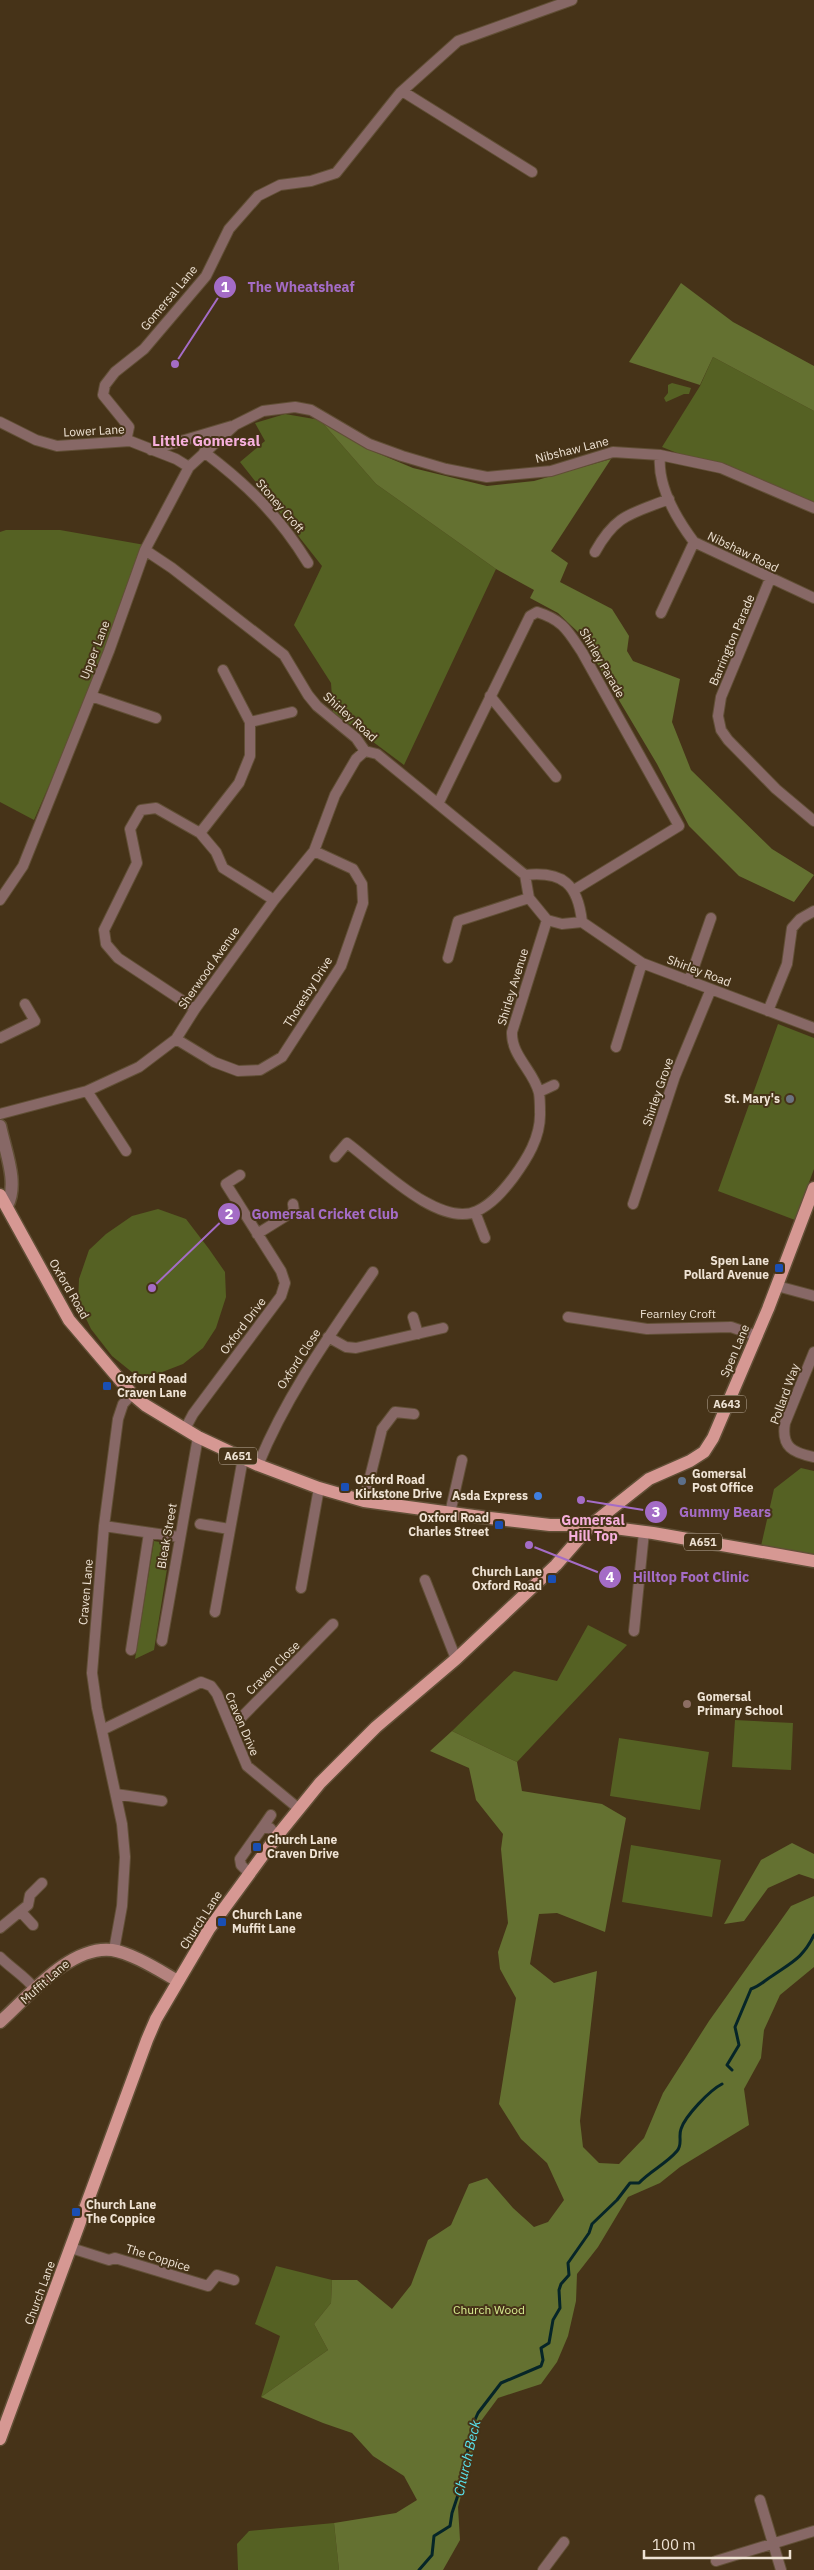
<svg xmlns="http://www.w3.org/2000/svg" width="814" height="2570" font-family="'IBM Plex Sans',sans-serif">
<rect width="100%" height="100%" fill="#463318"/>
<path fill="#556123" d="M713,357L814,411V508L662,447L700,386Z
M672,383L691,388L689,394H684L666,402L664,398L668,393V385Z
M285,414L320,420L376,484L496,569L404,765L333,712L331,683L294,625L322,566L240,462L265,441L255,423Z
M6,530H60L145,545L92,687L34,820L0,802V532Z
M778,1024L814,1038V1169L795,1220L718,1191Z
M158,1209L186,1219L209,1249L225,1272L226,1297L216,1328L203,1348L183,1364L152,1376L133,1373L112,1356L91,1329L78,1302L79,1279L89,1250L106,1234L132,1216Z
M801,1468L814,1471V1554L761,1546L774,1489Z
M154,1541L171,1544L154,1650L135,1659Z
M588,1625L627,1645L517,1762L452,1731L514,1671L557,1681Z
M735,1720L793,1723L791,1770L732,1767Z
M619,1738L709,1752L700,1810L610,1796Z
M631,1845L721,1860L712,1917L622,1902Z
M276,2266L332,2280L331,2303L314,2324L328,2350L261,2397L280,2336L255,2324Z
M334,2523L339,2570H238L237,2544L249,2531Z"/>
<path fill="#647131" d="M681,283L733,322L814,366V411L713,357L700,385L629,362Z
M320,420L365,448L413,468L487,486L534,481L611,459L551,551L568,563L560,582L612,609L629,636L627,651L633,661L680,679L672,722L691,770L772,849L814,875L794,902L739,876L689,826L657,764L579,633L558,613L530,598L534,590L496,569L376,484Z
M452,1731L517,1762L522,1791L602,1804L626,1818L605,1932L557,1913L539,1914L530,1964L554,1983L597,1971L580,2121L583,2147L599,2163L619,2164L644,2138L663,2093L709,2021L791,1906L814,1896V1967L780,1995L764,2030L761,2058L744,2089L749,2125L680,2167L660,2183L628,2197L598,2247L577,2274L576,2301L568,2336L557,2362L541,2384L498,2398L481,2421L458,2507L460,2540L443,2570H339L334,2523L396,2513L417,2500L404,2476L373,2456L352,2433L323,2423L261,2397L328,2350L314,2324L331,2303L332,2280H357L392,2309L411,2285L428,2240L451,2225L469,2184L487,2178L513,2208L534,2227L548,2222L564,2200L547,2163L521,2139L499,2104L516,1998L500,1969L498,1952L508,1923L501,1849L503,1834L476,1800L469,1768L430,1751Z
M792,1843L814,1854V1879L799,1874L768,1888L744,1921L724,1924L761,1860Z"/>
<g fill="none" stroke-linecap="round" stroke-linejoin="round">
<path stroke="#062528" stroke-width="3" d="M732,2070L727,2065L739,2045L735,2027L751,1989C760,1986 764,1981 772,1976C792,1962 803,1958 814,1935
M419,2570L432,2555L434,2536L450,2526L452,2513L466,2471L464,2468L473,2424L478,2413L501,2383L541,2366L543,2360L541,2348L549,2343L553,2320L560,2308L559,2290L561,2284L569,2275L568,2263L589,2233L592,2224L617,2200L630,2183H639C650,2171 666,2164 677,2151C683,2144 678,2137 681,2129C685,2116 710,2090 722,2084"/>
<defs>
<path id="minor" d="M402,91L532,172
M0,422L36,440L57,446L130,441L176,459L189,467
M126,441L129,427L103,395L105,385L115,372L144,349L206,276L229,229L258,196L280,185L311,181L336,173L400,93L458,41L572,0
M151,450L232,426
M204,452C248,485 279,516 308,563
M660,455C657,486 676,518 694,542L814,598
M145,550L172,568L284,655L308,695L317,706L356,738L365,751L377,754L525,875L529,898L547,920L562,924L582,922L642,963L814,1028
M595,552C616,514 631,514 669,499
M770,579L721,697L718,716L721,730L728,740L776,789L814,821
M661,613L694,542
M223,670L250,722
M91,696L156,718
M490,696L556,777
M438,804L530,616L537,612C563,620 568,631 582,652L679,826L574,890
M200,833L239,783L250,756V722L292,712
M525,875C563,871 578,884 582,922
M0,900L23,866L109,651L145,550L189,467L235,425L263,411L295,407L311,410L369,444L402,456L446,469L487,477L551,471L613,452L660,455L721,468L814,508
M448,958L458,921L529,898
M689,981L711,918
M195,1009L118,958L106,944L104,930L137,863L130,829L141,810L156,808L200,833L216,852L223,868L274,900
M768,1011L787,964L792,928L800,919L814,911
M0,1038L35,1021L25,1004
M176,1039L214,1062L238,1071L260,1070L282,1057L341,966L363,903L362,884L353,869L314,851
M616,1047L642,963
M87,1091L126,1151
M539,1092L554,1085
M0,1114L87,1091L139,1067L176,1039L195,1009L274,900L314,851L335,795L356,759L365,751
M335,1157L347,1143C376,1164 439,1229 477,1211C492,1204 503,1191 513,1178C527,1159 541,1137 540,1112C540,1106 540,1099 539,1093C534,1071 511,1056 512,1032L547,920
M633,1204L675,1076L711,989
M475,1212L485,1238
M257,1234L294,1211L293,1204
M777,1286L814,1296
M413,1317L418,1334
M568,1317L647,1329L731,1327L757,1336
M328,1337L346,1347L356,1348L443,1328
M814,1352L785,1423C781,1447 793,1453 814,1457
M185,1429L193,1414L281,1296L285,1283L281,1271L226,1184L240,1175
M258,1465C287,1394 330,1335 373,1272
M364,1501L382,1429L395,1412L414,1414
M450,1513L462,1460
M200,1524L229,1529
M104,1526L179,1537
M425,1580L456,1659
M301,1588L319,1488
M215,1612L243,1458
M634,1631L644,1532
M162,1641L198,1437
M131,1650L149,1533
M231,1728L333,1624
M102,1730L201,1682L211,1686L217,1694L247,1766L298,1808
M116,1794L162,1801
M262,1828L271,1815
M249,1873L241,1865L240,1859L262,1828H270L277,1836
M21,1912L33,1925
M0,1928L28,1905L30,1895L42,1883
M114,1950L122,1906L125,1857L122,1824L97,1708L92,1673L104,1526L118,1419L123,1404L132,1394
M0,1957C12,1969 25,1976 36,1990
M71,2248L109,2260L115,2258L208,2286L217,2275L234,2280
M760,2500L781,2570
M716,2561L814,2531
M543,2570L564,2542"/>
<path id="tertiary" d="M0,1126C5,1151 19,1183 7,1206"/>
<path id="secondary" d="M0,2022C29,1996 70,1945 112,1950C132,1953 160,1971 178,1981"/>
<path id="primary" d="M0,1195L69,1320L132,1394L145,1405L198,1437L258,1465L319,1488L364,1501L481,1517L550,1525H591L653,1533L814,1561
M0,2439L147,2040L156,2019L209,1929L277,1836L320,1783L376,1727L456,1659L556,1565L591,1525L649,1479L690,1461L704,1452L713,1438L768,1309L814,1188"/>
</defs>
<use href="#minor" stroke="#614f36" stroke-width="12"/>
<use href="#tertiary" stroke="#614f36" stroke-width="15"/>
<use href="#secondary" stroke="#614f36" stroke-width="15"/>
<use href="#primary" stroke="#614f36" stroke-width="15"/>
<use href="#minor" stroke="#876866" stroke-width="10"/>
<use href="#tertiary" stroke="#876866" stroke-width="12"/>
<use href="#secondary" stroke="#b4837f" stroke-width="12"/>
<use href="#primary" stroke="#d69893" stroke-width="12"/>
</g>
<circle fill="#6b7280" stroke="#463318" stroke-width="2" cx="790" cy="1099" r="5"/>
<g fill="#1a4fb4" stroke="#463318" stroke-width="2">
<rect x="774" y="1263" width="10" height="10" rx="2.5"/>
<rect x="102" y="1381" width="10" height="10" rx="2.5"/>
<rect x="340" y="1482" width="10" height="10" rx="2.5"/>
<rect x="494" y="1520" width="10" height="10" rx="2.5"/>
<rect x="547" y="1574" width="10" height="10" rx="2.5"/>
<rect x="252" y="1842" width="10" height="10" rx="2.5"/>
<rect x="217" y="1917" width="10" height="10" rx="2.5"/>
<rect x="71" y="2207" width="10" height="10" rx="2.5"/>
</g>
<circle fill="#5c6f8a" stroke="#463318" stroke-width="2" cx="682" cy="1481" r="5"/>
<circle fill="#3f7fe0" stroke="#463318" stroke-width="2" cx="538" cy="1496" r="5"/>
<circle fill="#8d6e63" stroke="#463318" stroke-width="2" cx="687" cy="1704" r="5"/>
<g text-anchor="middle" stroke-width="4" stroke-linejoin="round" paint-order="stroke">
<g fill="#463318" stroke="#bcae9c" stroke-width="1">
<rect x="708" y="1395.5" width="38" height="17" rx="4"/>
<rect x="219" y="1447.5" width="38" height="17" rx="4"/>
<rect x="684" y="1533.5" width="38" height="17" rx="4"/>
</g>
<g font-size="11" font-weight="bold" fill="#efe3d4">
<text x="727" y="1408">A643</text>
<text x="238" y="1460">A651</text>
<text x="703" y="1546">A651</text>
</g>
<g font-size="12" fill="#efe3d4" stroke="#463318">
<text transform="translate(169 298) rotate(-50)" y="4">Gomersal Lane</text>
<text transform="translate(94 431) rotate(-3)" y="4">Lower Lane</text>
<text transform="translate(572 450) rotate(-14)" y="4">Nibshaw Lane</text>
<text transform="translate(280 506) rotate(49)" y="4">Stoney Croft</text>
<text transform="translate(743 552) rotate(26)" y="4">Nibshaw Road</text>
<text transform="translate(732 640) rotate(-67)" y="4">Barrington Parade</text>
<text transform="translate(95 650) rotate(-69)" y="4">Upper Lane</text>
<text transform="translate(602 663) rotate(60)" y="4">Shirley Parade</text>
<text transform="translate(350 717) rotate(42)" y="4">Shirley Road</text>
<text transform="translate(209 968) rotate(-55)" y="4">Sherwood Avenue</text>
<text transform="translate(699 971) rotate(21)" y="4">Shirley Road</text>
<text transform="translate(513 987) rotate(-73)" y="4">Shirley Avenue</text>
<text transform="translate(308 992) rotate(-58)" y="4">Thoresby Drive</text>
<text transform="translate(658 1092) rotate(-71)" y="4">Shirley Grove</text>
<text transform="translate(69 1289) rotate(60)" y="4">Oxford Road</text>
<text x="678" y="1318">Fearnley Croft</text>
<text transform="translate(243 1326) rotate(-53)" y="4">Oxford Drive</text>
<text transform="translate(735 1351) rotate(-67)" y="4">Spen Lane</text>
<text transform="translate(299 1359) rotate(-57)" y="4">Oxford Close</text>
<text transform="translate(785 1394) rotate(-70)" y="4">Pollard Way</text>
<text transform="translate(167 1536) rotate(-80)" y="4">Bleak Street</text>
<text transform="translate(86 1592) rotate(-85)" y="4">Craven Lane</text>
<text transform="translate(273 1668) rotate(-45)" y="4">Craven Close</text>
<text transform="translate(242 1724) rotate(67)" y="4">Craven Drive</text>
<text transform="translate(201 1920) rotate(-57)" y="4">Church Lane</text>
<text transform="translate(45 1982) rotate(-41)" y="4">Muffit Lane</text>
<text transform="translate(158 2258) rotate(17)" y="4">The Coppice</text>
<text transform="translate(40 2293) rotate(-70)" y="4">Church Lane</text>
</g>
<g font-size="12" font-weight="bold" fill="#efe3d4" stroke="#463318" text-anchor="start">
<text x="780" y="1103" text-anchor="end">St. Mary's</text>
<text x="769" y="1265" text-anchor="end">Spen Lane<tspan x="769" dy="14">Pollard Avenue</tspan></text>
<text x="117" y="1383">Oxford Road<tspan x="117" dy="14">Craven Lane</tspan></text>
<text x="692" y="1478">Gomersal<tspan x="692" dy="14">Post Office</tspan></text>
<text x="355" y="1484">Oxford Road<tspan x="355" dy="14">Kirkstone Drive</tspan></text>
<text x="528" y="1500" text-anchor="end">Asda Express</text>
<text x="489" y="1522" text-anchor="end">Oxford Road<tspan x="489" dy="14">Charles Street</tspan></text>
<text x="542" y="1576" text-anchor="end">Church Lane<tspan x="542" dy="14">Oxford Road</tspan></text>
<text x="697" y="1701">Gomersal<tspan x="697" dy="14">Primary School</tspan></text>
<text x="267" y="1844">Church Lane<tspan x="267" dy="14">Craven Drive</tspan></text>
<text x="232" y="1919">Church Lane<tspan x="232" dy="14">Muffit Lane</tspan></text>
<text x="86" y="2209">Church Lane<tspan x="86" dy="14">The Coppice</tspan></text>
</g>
<g font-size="12" fill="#d8ed90" stroke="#463318">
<text x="489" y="2314">Church Wood</text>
</g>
<g font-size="14" font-weight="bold" fill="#f6afdc" stroke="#463318">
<text x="593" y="1525">Gomersal<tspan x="593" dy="16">Hill Top</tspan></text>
</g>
<g font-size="14" font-style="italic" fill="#59e5f0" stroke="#463318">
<text transform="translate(467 2458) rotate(-77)" y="5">Church Beck</text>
</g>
<g font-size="15" font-weight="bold" fill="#f6afdc" stroke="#463318">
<text x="206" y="446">Little Gomersal</text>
</g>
</g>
<path fill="none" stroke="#a46cc6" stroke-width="2" d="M175 364L225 287M152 1288L229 1214M581 1500L656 1512M529 1545L610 1577"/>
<g fill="#a46cc6" stroke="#463318" stroke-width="2">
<circle cx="175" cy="364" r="5"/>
<circle cx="152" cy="1288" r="5"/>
<circle cx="581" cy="1500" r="5"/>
<circle cx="529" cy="1545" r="5"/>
<circle cx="225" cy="287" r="12"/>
<circle cx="229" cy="1214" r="12"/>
<circle cx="656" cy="1512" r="12"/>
<circle cx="610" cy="1577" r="12"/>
</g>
<g font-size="15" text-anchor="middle" font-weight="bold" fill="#fff">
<text x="225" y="292">1</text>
<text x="229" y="1219">2</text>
<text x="656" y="1517">3</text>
<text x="610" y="1582">4</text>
</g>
<g font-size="14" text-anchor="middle" font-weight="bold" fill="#a46cc6" stroke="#463318" stroke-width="4" stroke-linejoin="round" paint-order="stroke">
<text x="301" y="292">The Wheatsheaf</text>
<text x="325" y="1219">Gomersal Cricket Club</text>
<text x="725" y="1517">Gummy Bears</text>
<text x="691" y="1582">Hilltop Foot Clinic</text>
</g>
<path d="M644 2550v8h146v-8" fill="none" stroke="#efe3d4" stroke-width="2.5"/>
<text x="652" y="2550" font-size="15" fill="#efe3d4" stroke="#463318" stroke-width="4" paint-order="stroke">100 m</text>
</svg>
